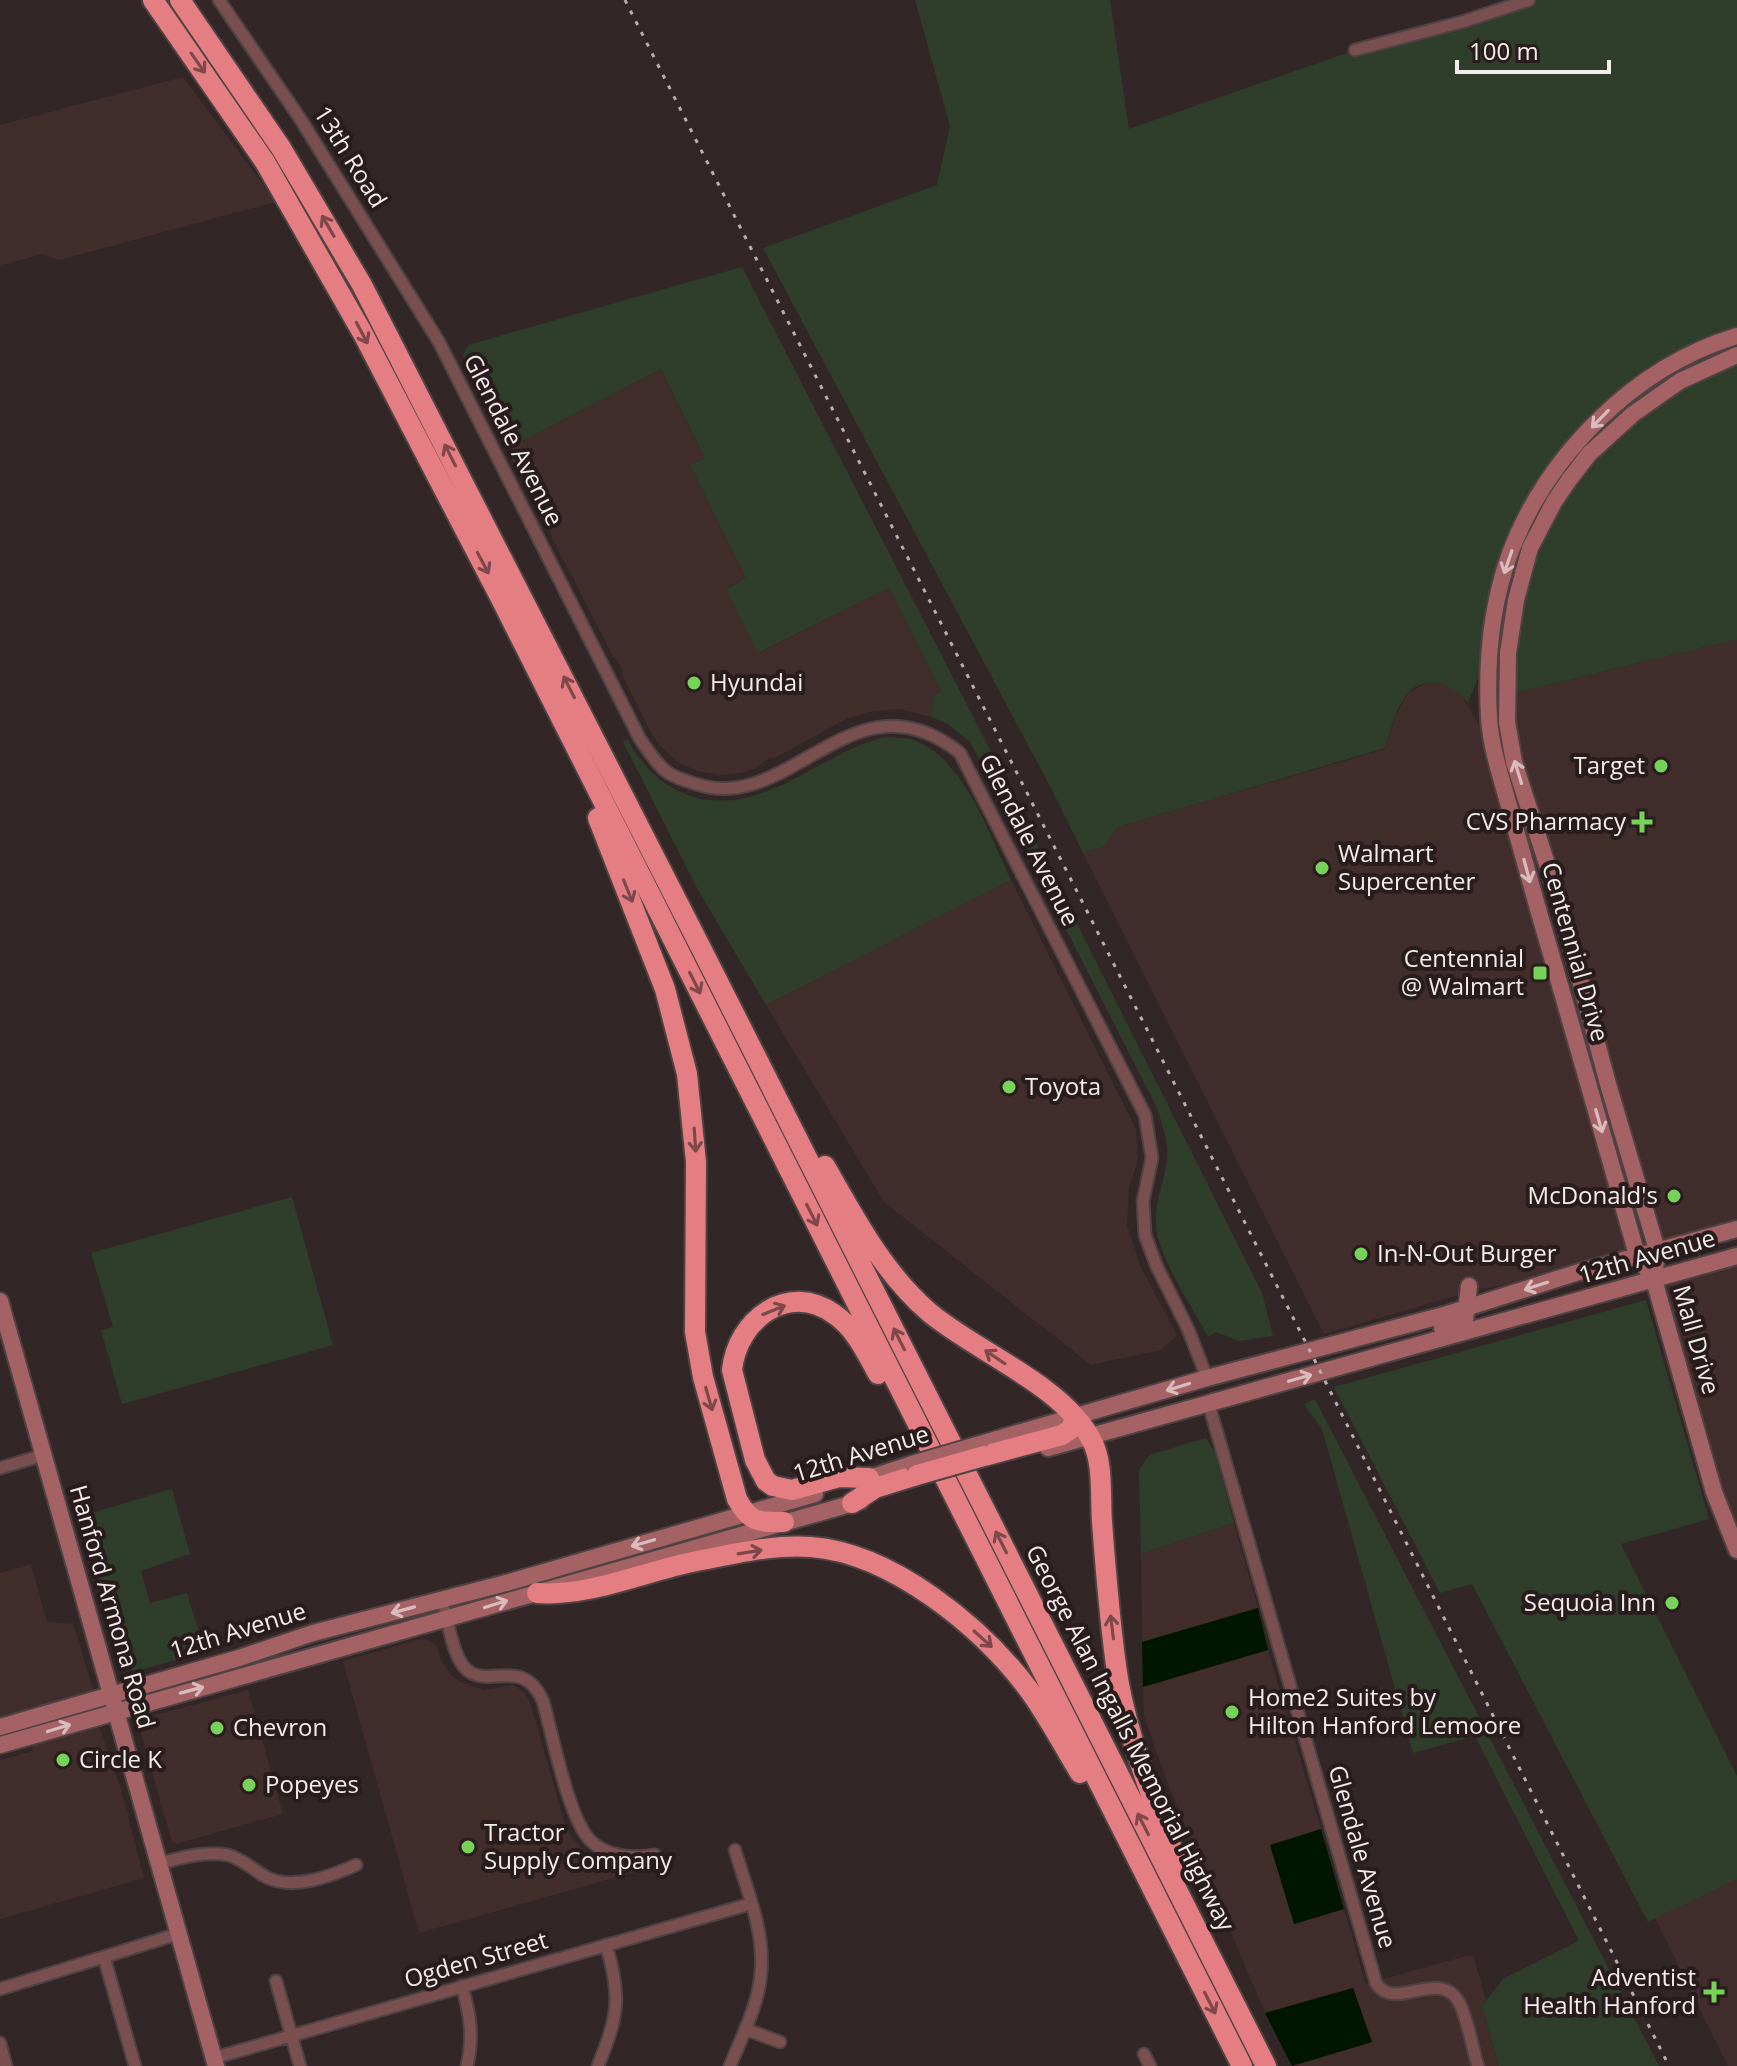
<svg xmlns="http://www.w3.org/2000/svg" width="1737" height="2066" font-family="'Open Sans',sans-serif">
<rect width="100%" height="100%" fill="#332626"/>
<path fill="#422d2d" d="M183,77L276,202L59,260L42,254L0,266V125Z
M661,369L705,458L690,465L746,578L726,588L759,653L889,588L941,691L934,695L931,717L900,709L874,711L848,718L775,758H769L754,769L740,773L720,775L698,771L679,763L661,747L649,729L622,675L623,670L617,659L613,657L507,449Z
M1737,639V1229L1657,1250L1514,762L1506,695Z
M1426,683H1446L1458,691L1493,746L1637,1255L1579,1272L1480,1289L1324,1334L1083,853L1104,846L1118,827L1385,749L1396,715L1408,693Z
M1011,880L1136,1129L1138,1160L1129,1188L1127,1225L1140,1265L1177,1336L1161,1350L1091,1365L884,1202L766,1005Z
M1737,1256V1550L1654,1280Z
M1234,1523L1258,1608L1142,1642L1141,1554Z
M31,1564L47,1622L73,1624L94,1692L0,1720V1573Z
M424,1638L436,1645L441,1660L451,1675L460,1682L484,1690L513,1685L524,1692L531,1705L565,1824L573,1839L590,1857L603,1864L638,1871L419,1933L343,1661Z
M1268,1650L1321,1829L1270,1846L1295,1924L1344,1909L1366,1984L1473,1954L1486,2000L1482,2006L1499,2066H1293L1372,2042L1353,1988L1265,2013L1169,1787L1144,1716L1143,1687Z
M248,1690L283,1814L176,1844L172,1842L139,1727L144,1718Z
M97,1727L100,1729L120,1786L144,1878L0,1919V1760L33,1751L32,1745Z
M1737,1879V2066H1728L1655,1918Z"/>
<path fill="#2e3e2a" d="M915,0H1110L1129,129L1355,50L1529,0H1737V336L1693,354L1584,435L1509,555L1500,554L1480,673L1468,703C1453,684 1427,673 1407,694C1395,708 1391,731 1385,748L1118,827L1104,846L1083,853L1052,790L763,248L937,185L950,126Z
M742,267L979,728L1262,1293L1273,1336L1239,1341L1216,1332L1208,1337C1193,1308 1158,1257 1156,1226C1154,1203 1164,1183 1167,1160C1169,1142 1162,1123 1156,1106L971,743L948,724L931,717L934,695L941,691L889,588L758,653L726,589L746,578L690,465L705,458L661,369L507,449L463,356L468,345Z
M1737,355V639L1506,695L1530,548L1611,433Z
M885,737C893,738 903,737 910,739C962,753 990,836 1011,880L766,1005L698,890L623,742L627,739C656,791 704,814 762,793C805,778 840,748 885,737Z
M292,1197L333,1345L122,1404L101,1330L113,1327L91,1253Z
M1646,1300L1709,1519L1621,1544L1737,1776V1879L1648,1922L1472,1584L1440,1593L1334,1387Z
M1315,1399L1659,2066H1499L1482,2006L1503,1979L1579,1941L1475,1736L1413,1753L1322,1429L1304,1404Z
M1206,1438L1215,1453L1234,1523L1141,1554L1139,1470L1149,1455Z
M172,1489L190,1554L141,1571L150,1603L187,1593L205,1652L133,1672L105,1585L96,1586L78,1517Z"/>
<path fill="#001600" d="M1258,1608L1268,1650L1143,1687L1142,1642Z
M1321,1829L1344,1909L1294,1924L1270,1845Z
M1353,1988L1372,2042L1292,2066L1265,2013Z"/>
<g fill="none" stroke-linecap="round" stroke-linejoin="round">
<defs>
<path id="street" d="M219,0L299,117L439,342L640,739C648,750 656,764 667,772C675,778 686,781 696,784C791,816 853,668 960,753L1145,1115L1152,1158L1143,1201L1145,1235L1157,1267L1188,1329L1207,1378
M1355,50L1462,22L1529,0
M1209,1405L1376,1983C1393,2012 1436,1970 1457,1999C1467,2014 1472,2048 1478,2066
M0,1468L44,1455
M445,1611C449,1627 452,1647 460,1661C481,1698 520,1650 543,1701C552,1733 569,1821 591,1841C607,1857 633,1859 655,1855
M161,1863C183,1857 206,1851 228,1855C243,1859 253,1870 266,1877C293,1891 331,1876 356,1865
M104,1957L135,2066
M276,1981L300,2066
M462,1986C470,2014 474,2038 467,2066
M0,1989L181,1933
M745,2029L780,2042
M0,2043L6,2066
M1144,2054L1150,2066
M214,2058L750,1904
M598,2066C618,2016 622,1997 606,1945
M730,2066C742,2036 759,2004 761,1972C765,1931 746,1888 735,1850"/>
<path id="secondary" d="M1737,336C1634,367 1546,456 1509,556C1491,607 1486,664 1489,718C1491,748 1501,777 1509,806C1522,851 1534,896 1547,940C1578,1045 1607,1150 1637,1255L1654,1280L1714,1492L1737,1550
M1654,1280L1657,1250L1608,1084L1558,898L1514,762L1507,722L1508,653L1516,600L1530,548L1554,502L1569,480L1589,454L1633,414L1680,381L1737,355
M0,1301L216,2066
M1442,1328L1465,1320L1469,1286
M980,1444L1207,1378L1444,1315L1579,1272L1737,1229
M1048,1448L1737,1256
M860,1481L912,1464
M0,1727L239,1658L313,1633L506,1583L815,1494
M0,1745L861,1501"/>
<path id="highway" d="M153,0L265,162L362,332L500,597L1242,2066
M180,0L281,148L362,285L701,948L1266,2066
M598,818L665,989L687,1074L696,1162L695,1332L703,1377L737,1499C750,1523 758,1522 784,1522
M825,1166C855,1218 883,1273 930,1313C977,1352 1062,1385 1091,1439C1104,1462 1100,1496 1102,1522C1106,1575 1110,1627 1118,1679C1130,1747 1157,1810 1182,1874
M984,1456L1062,1435L1071,1429L1075,1418
M869,1478L839,1477L792,1490L773,1486L766,1481L755,1460L732,1370C737,1320 788,1281 834,1314C855,1328 866,1352 878,1374
M852,1503L875,1488L917,1475
M537,1593C590,1597 645,1571 697,1561C734,1554 773,1544 811,1547C892,1553 982,1627 1029,1690C1048,1716 1063,1745 1080,1773"/>
</defs>
<use href="#street" stroke="#4e4242" stroke-width="15"/>
<use href="#secondary" stroke="#4e4242" stroke-width="20"/>
<use href="#highway" stroke="#4e4242" stroke-width="24"/>
<use href="#street" stroke="#794f50" stroke-width="11"/>
<use href="#secondary" stroke="#a56265" stroke-width="16"/>
<use href="#highway" stroke="#e57e83" stroke-width="20"/>
<path stroke="#b9afaf" stroke-width="3" stroke-dasharray="4 8" stroke-linecap="butt" d="M625,0L1310,1351L1669,2066"/>
<defs>
<path id="secondary-bridge" d="M912,1464L980,1444"/>
<path id="highway-bridge" d="M917,1475L984,1456"/>
</defs>
<use href="#secondary-bridge" stroke="#4e4242" stroke-width="20" stroke-linecap="butt"/>
<use href="#highway-bridge" stroke="#4e4242" stroke-width="24" stroke-linecap="butt"/>
<use href="#secondary-bridge" stroke="#a56265" stroke-width="16"/>
<use href="#highway-bridge" stroke="#e57e83" stroke-width="20"/>
</g>
<defs><path id="oneway-shaft" d="M-6 0H5M1.5-3L5.5 0L1.5 3" fill="none" stroke-width="1.6" stroke-linecap="round" stroke-linejoin="round" transform="scale(2)"/></defs>
<g stroke="#7e484a">
<use href="#oneway-shaft" transform="translate(198 63) rotate(55)"/>
<use href="#oneway-shaft" transform="translate(328 226) rotate(-120)"/>
<use href="#oneway-shaft" transform="translate(362 333) rotate(62)"/>
<use href="#oneway-shaft" transform="translate(450 455) rotate(-117)"/>
<use href="#oneway-shaft" transform="translate(483 563) rotate(62)"/>
<use href="#oneway-shaft" transform="translate(569 687) rotate(-117)"/>
<use href="#oneway-shaft" transform="translate(628 891) rotate(68)"/>
<use href="#oneway-shaft" transform="translate(695 983) rotate(63)"/>
<use href="#oneway-shaft" transform="translate(695 1140) rotate(86)"/>
<use href="#oneway-shaft" transform="translate(812 1215) rotate(63)"/>
<use href="#oneway-shaft" transform="translate(774 1310) rotate(-22)"/>
<use href="#oneway-shaft" transform="translate(899 1339) rotate(-117)"/>
<use href="#oneway-shaft" transform="translate(995 1357) rotate(-146)"/>
<use href="#oneway-shaft" transform="translate(709 1399) rotate(74)"/>
<use href="#oneway-shaft" transform="translate(1001 1542) rotate(-117)"/>
<use href="#oneway-shaft" transform="translate(750 1552) rotate(-9)"/>
<use href="#oneway-shaft" transform="translate(1112 1627) rotate(-97)"/>
<use href="#oneway-shaft" transform="translate(983 1639) rotate(42)"/>
<use href="#oneway-shaft" transform="translate(1143 1824) rotate(-117)"/>
<use href="#oneway-shaft" transform="translate(1210 2003) rotate(63)"/>
</g>
<g stroke="#d9bcbd">
<use href="#oneway-shaft" transform="translate(1600 419) rotate(134)"/>
<use href="#oneway-shaft" transform="translate(1508 562) rotate(109)"/>
<use href="#oneway-shaft" transform="translate(1518 772) rotate(-107)"/>
<use href="#oneway-shaft" transform="translate(1527 871) rotate(75)"/>
<use href="#oneway-shaft" transform="translate(1599 1121) rotate(74)"/>
<use href="#oneway-shaft" transform="translate(1536 1286) rotate(162)"/>
<use href="#oneway-shaft" transform="translate(1300 1378) rotate(-16)"/>
<use href="#oneway-shaft" transform="translate(1178 1387) rotate(163)"/>
<use href="#oneway-shaft" transform="translate(643 1543) rotate(164)"/>
<use href="#oneway-shaft" transform="translate(496 1604) rotate(-17)"/>
<use href="#oneway-shaft" transform="translate(403 1610) rotate(165)"/>
<use href="#oneway-shaft" transform="translate(192 1690) rotate(-15)"/>
<use href="#oneway-shaft" transform="translate(59 1728) rotate(-17)"/>
</g>
<g fill="#77d259" stroke="#291c1c" stroke-width="3">
<circle cx="694" cy="683" r="8"/>
<circle cx="1661" cy="766" r="8"/>
<path d="M1638 810h8v8h8v8h-8v8h-8v-8h-8v-8h8z"/>
<circle cx="1322" cy="868" r="8"/>
<rect x="1532" y="965" width="16" height="16" rx="4"/>
<circle cx="1009" cy="1087" r="8"/>
<circle cx="1674" cy="1196" r="8"/>
<circle cx="1361" cy="1254" r="8"/>
<circle cx="1672" cy="1603" r="8"/>
<circle cx="1232" cy="1712" r="8"/>
<circle cx="217" cy="1728" r="8"/>
<circle cx="63" cy="1760" r="8"/>
<circle cx="249" cy="1785" r="8"/>
<circle cx="468" cy="1847" r="8"/>
<path d="M1710 1980h8v8h8v8h-8v8h-8v-8h-8v-8h8z"/>
</g>
<g text-anchor="middle" stroke-width="8" stroke-linejoin="round" paint-order="stroke">
<g font-size="24" fill="#f5ecec" stroke="#291c1c">
<text transform="translate(350 157) rotate(58)" y="8">13th Road</text>
<text transform="translate(513 440) rotate(63)" y="8">Glendale Avenue</text>
<text transform="translate(1029 840) rotate(63)" y="8">Glendale Avenue</text>
<text transform="translate(1575 952) rotate(74)" y="8">Centennial Drive</text>
<text transform="translate(1647 1257) rotate(-16)" y="8">12th Avenue</text>
<text transform="translate(1696 1340) rotate(74)" y="8">Mall Drive</text>
<text transform="translate(861 1454) rotate(-17)" y="8">12th Avenue</text>
<text transform="translate(112 1607) rotate(74)" y="8">Hanford Armona Road</text>
<text transform="translate(238 1631) rotate(-17)" y="8">12th Avenue</text>
<text transform="translate(1130 1738) rotate(63)" y="8">George Alan Ingalls Memorial Highway</text>
<text transform="translate(1362 1857) rotate(74)" y="8">Glendale Avenue</text>
<text transform="translate(476 1960) rotate(-16)" y="8">Ogden Street</text>
</g>
<g font-size="24" fill="#f5ecec" stroke="#291c1c" text-anchor="start">
<text x="710" y="691">Hyundai</text>
<text x="1645" y="774" text-anchor="end">Target</text>
<text x="1626" y="830" text-anchor="end">CVS Pharmacy</text>
<text x="1338" y="862">Walmart<tspan x="1338" dy="28">Supercenter</tspan></text>
<text x="1524" y="967" text-anchor="end">Centennial<tspan x="1524" dy="28">@ Walmart</tspan></text>
<text x="1025" y="1095">Toyota</text>
<text x="1658" y="1204" text-anchor="end">McDonald's</text>
<text x="1377" y="1262">In-N-Out Burger</text>
<text x="1656" y="1611" text-anchor="end">Sequoia Inn</text>
<text x="1248" y="1706">Home2 Suites by<tspan x="1248" dy="28">Hilton Hanford Lemoore</tspan></text>
<text x="233" y="1736">Chevron</text>
<text x="79" y="1768">Circle K</text>
<text x="265" y="1793">Popeyes</text>
<text x="484" y="1841">Tractor<tspan x="484" dy="28">Supply Company</tspan></text>
<text x="1696" y="1986" text-anchor="end">Adventist<tspan x="1696" dy="28">Health Hanford</tspan></text>
</g>
</g>
<path d="M1457 60v12h152v-12" fill="none" stroke="#f5ecec" stroke-width="4"/>
<text x="1469" y="60" font-size="24" fill="#f5ecec" stroke="#291c1c" stroke-width="6" paint-order="stroke">100 m</text>
</svg>
